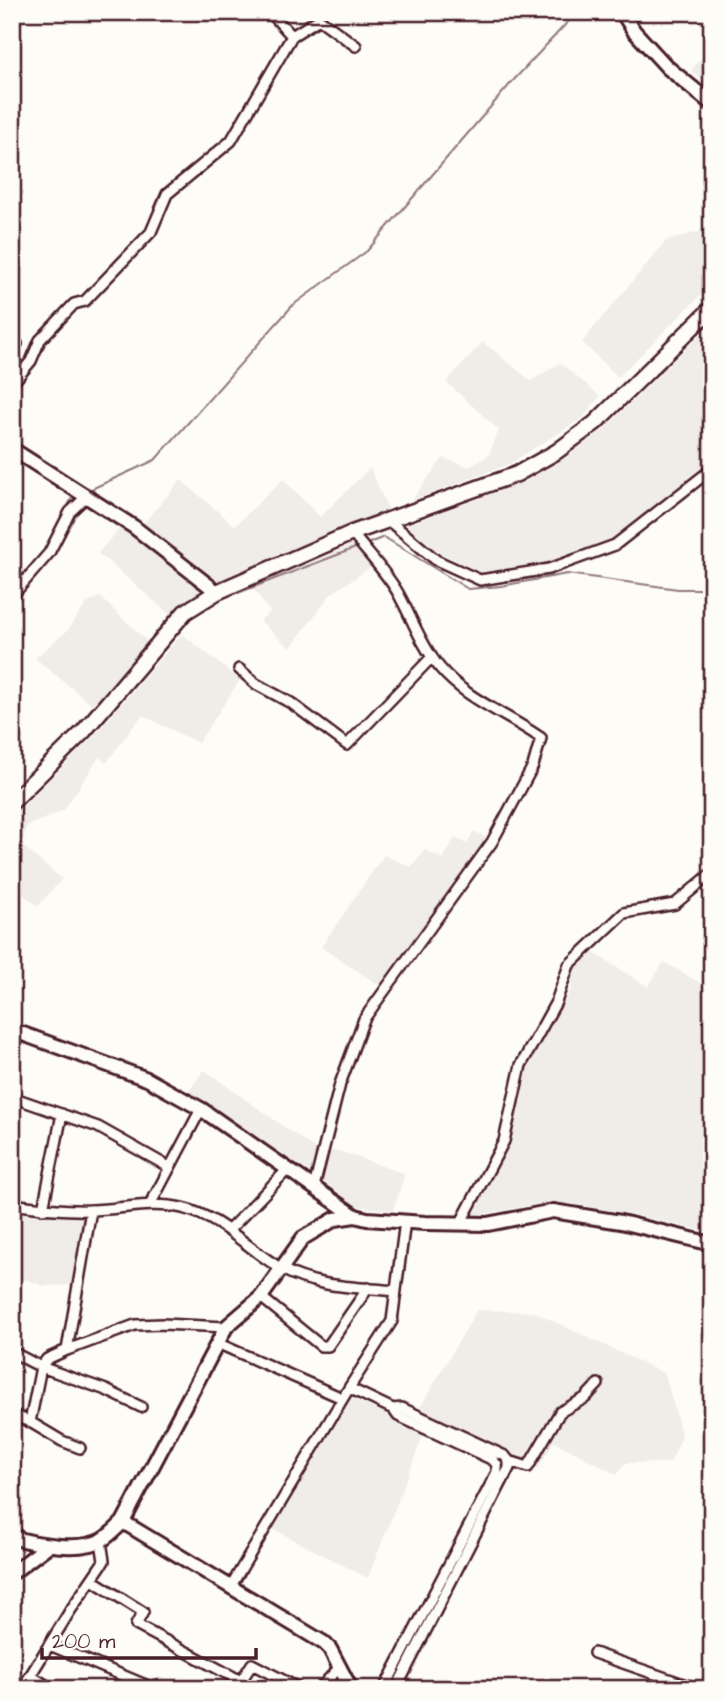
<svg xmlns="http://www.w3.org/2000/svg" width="724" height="1701" font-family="'Architects Daughter',sans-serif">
<rect width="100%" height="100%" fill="#fdfcf7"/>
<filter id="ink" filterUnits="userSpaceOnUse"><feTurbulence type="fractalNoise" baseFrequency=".0143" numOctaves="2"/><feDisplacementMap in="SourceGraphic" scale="14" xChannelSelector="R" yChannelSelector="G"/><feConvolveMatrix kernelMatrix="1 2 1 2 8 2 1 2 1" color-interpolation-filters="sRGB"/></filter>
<g filter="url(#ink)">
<path fill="#f0ece8" d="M712,43V87L691,71Z
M712,228V284L618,377L582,342L666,241Z
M712,323V459L612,539L547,562L481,572L440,553L406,525L522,483L561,461L602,431Z
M483,342L531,381L560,363L600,396L583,418L509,464L411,501L443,458L469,467L489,455L499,430L446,382Z
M370,468L388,509L218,582L142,525L181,480L235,526L283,479L320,517Z
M124,524L207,591L173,617L98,553Z
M354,544L371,567L331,594L290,648L260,621L270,612L252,587Z
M100,597L151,645L96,708L35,658L68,630L87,603Z
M182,634L240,680L198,743L142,715L106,763L99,757L64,810L26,827L22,846L62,879L38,906L12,886V817L91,739Z
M474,831L488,839L382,987L321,947L384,855L411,867L425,850L443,859L455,838L467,844Z
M592,952L648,987L664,962L712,990V1233L623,1212L553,1201L473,1216L510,1145L526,1067L571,990L573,971Z
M204,1070L318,1151L311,1173L189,1091Z
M336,1150L405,1174L393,1210L356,1206L322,1180L330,1152Z
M12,1212L84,1213L71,1285L44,1286L12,1274Z
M477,1310L534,1312L665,1374L682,1437L670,1463H625L617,1475L554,1441L538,1469L418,1411Z
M351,1398L425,1431L368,1578L273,1529Z"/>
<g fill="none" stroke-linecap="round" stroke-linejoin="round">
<path stroke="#91777b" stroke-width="2" d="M87,491L155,460L293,305L367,251L511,83L577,12
M367,544L384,537L468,589L501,586L567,574L678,589H712
M43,553L72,498L75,497
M238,593L358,547"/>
<defs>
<path id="street" d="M270,12L292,36L319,19L356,46
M12,341L17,344
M12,384L31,361L40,340L74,304L85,301L151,232L167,194L231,141L292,36
M388,520L436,560L480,580L549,569L615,545L712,469
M12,596L49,553L70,512L87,496
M239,669L256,684L291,703L347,745L432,657
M12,1097L98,1127L169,1167
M314,1187L340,1084L364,1019L492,842L533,766L541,738C507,714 467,700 440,668C421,645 412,618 398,593C386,572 367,553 352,533
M12,1204C39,1208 65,1211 92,1210C121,1209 153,1201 182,1208C222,1217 248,1250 282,1269C316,1288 358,1287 396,1291
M150,1205L201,1109
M43,1209L62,1114
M460,1224L504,1141L521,1065L556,1002L569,965L624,913L675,904L712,873
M229,1230L288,1169
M261,1297L321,1346H328L368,1288
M217,1343L342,1398
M67,1350L91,1210
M12,1352L41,1367L47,1359L67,1350L135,1325L162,1324L226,1327
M349,1388L393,1409L398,1416L493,1460L497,1465V1472L384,1689
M393,1409L402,1408L505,1456L509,1461V1468L396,1689
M12,1414L30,1422L41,1367L106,1390L141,1407
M30,1422L62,1441L80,1448
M509,1461L528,1467L560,1412L585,1398L598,1384
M92,1580L143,1612L136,1625L241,1681L252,1664L300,1689
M231,1586L349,1388L392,1321L405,1221
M50,1645L155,1689
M594,1653L698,1689
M31,1676L52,1689
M22,1689L70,1611L104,1561L101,1541
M319,1689L339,1668"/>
<path id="secondary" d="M622,12L634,31L667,67L712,104
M12,449L134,527L217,592
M12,1030L147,1079L201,1109L355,1216L367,1219L425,1223L488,1224L553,1211L621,1222L712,1244
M123,1522L324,1643L330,1649L351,1689
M12,1537C34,1544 81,1552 102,1540C109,1536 117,1528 123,1522L226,1327L261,1297L303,1238L335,1219L355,1216
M12,1573L49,1545"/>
<path id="primary" d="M12,802L83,732L185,612L217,592L352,533L517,474L556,452L595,423L712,308"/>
</defs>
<use href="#street" stroke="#4a1f2b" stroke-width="14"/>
<use href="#secondary" stroke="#4a1f2b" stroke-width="18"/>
<use href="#primary" stroke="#4a1f2b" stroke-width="19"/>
<use href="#street" stroke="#fdfcf7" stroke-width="9"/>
<use href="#secondary" stroke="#fdfcf7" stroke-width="12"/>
<use href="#primary" stroke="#fdfcf7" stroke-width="14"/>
</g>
</g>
<rect width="724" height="1701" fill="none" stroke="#fdfcf7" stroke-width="42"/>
<rect x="21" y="21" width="682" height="1659" fill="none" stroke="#4a1f2b" stroke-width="2.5" filter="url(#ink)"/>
<path d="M42 1648v10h214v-10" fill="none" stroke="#4a1f2b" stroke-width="3.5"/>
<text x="52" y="1648" font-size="21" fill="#4a1f2b" stroke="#fdfcf7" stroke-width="5" paint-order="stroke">200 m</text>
</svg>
